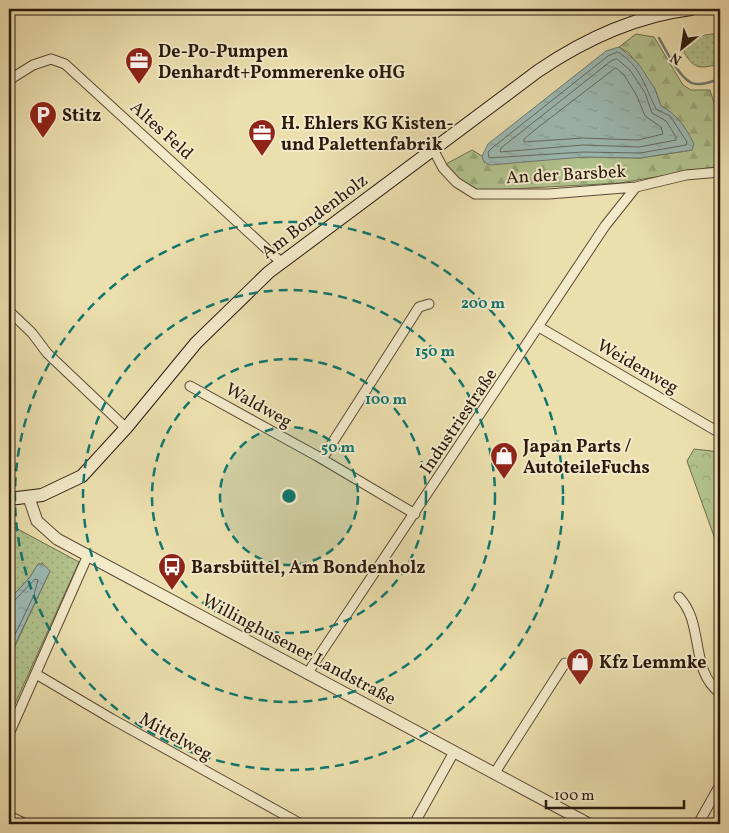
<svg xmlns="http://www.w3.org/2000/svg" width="729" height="833" font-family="Vollkorn,serif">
<defs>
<pattern id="grass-dots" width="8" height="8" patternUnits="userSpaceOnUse" patternTransform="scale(1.25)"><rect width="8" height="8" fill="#b2c38e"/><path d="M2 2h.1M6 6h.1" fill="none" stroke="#99a779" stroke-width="1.8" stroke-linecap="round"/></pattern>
<pattern id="forest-firs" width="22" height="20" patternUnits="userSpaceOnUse" patternTransform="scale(1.25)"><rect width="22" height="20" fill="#b2c38e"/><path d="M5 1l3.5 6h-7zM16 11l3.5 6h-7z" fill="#99a779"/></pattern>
<pattern id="park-crowns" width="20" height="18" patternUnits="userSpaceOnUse" patternTransform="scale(1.25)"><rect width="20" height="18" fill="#b2c38e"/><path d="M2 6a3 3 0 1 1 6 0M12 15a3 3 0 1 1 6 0" fill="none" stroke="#99a779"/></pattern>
<pattern id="water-ripples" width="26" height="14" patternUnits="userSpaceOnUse" patternTransform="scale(1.25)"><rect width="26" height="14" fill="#9cbab5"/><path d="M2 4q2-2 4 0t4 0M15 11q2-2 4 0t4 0" fill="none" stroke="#879f9a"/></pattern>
</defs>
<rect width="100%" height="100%" fill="#ecdfae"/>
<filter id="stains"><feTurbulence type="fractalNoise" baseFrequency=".004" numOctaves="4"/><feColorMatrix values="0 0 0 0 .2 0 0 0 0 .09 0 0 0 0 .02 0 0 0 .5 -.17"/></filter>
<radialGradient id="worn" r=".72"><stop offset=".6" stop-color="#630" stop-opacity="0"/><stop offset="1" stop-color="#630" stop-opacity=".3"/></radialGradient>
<path fill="url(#grass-dots)" stroke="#6e6e4e" d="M720,33V64C701,68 695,71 684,52L687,40L705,35Z
M12,526L79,562L9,717V659L50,571L43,564H38L30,577L9,600V531Z"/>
<path fill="url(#forest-firs)" stroke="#6e6e4e" d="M636,34L654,37L683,85L691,90H710L720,121V166L620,183L474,191L456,178L444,165L472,150L482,156L484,162L583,157L640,158L692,150C692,132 676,114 661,106L655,89L629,53L619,47Z"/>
<path fill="url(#park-crowns)" stroke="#6e6e4e" d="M694,449L720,452V553L687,461Z"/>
<path fill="url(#water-ripples)" stroke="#6f7a73" d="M619,47L638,63L655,89L661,106C677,114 686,128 694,144L692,150L640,158L583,157L490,165L484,162L482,156L488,144L606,51Z
M38,564H43L50,571L19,636L9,659V666V600L30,577Z"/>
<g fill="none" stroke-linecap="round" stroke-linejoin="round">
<path stroke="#646a62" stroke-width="1" d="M618,52C641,66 645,87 656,109L670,116L687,142L686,145L640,153L583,152L489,158L488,152L492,148L608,56Z
M617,59L630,70L645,93L652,113L666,121L676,137V140L639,147L583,145L500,152L501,148L611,61Z
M616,68L624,75L637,96L645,116L661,127L663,134L638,140L583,138L524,142V139L536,129Z
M9,602L14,601L35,579L38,580L34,595L9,647"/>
<path stroke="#6f7a73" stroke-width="2.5" d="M659,38C666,50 682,84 696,84C704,85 713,81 720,79"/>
<defs>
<path id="minor" d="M9,80L33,65L51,59L65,64L282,263
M433,149L443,168L456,182L475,194H549L636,187L686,175L720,172
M9,311L32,333L47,353L126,428
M539,327L720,433
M190,386L317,456L415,514
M322,459L419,307L429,304
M679,597C705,624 689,670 720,693
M36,674L112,719L301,824
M307,674L605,226L636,187
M9,734L88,555
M494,774L565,663
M9,816L26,824
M414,824L454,752
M698,824L720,785"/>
<path id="tertiary" d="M29,498L37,521L57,539L589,824"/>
<path id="secondary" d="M9,499L42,495L82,476L126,428L196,343L269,272L538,71C585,39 635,16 691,9"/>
</defs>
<use href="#minor" stroke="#5b4a37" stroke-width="11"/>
<use href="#tertiary" stroke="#5b4a37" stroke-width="13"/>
<use href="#secondary" stroke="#2b190f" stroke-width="14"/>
<use href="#minor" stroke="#f3eaca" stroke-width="9"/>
<use href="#tertiary" stroke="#f3eaca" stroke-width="11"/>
<use href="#secondary" stroke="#f3eaca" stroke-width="12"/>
</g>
<circle cx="289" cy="496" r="69" fill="#0f766e" fill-opacity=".12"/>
<g fill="none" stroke="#0f766e" stroke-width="2.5" stroke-dasharray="9 6">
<circle cx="289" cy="496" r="69"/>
<circle cx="289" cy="496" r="137"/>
<circle cx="289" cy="496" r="206"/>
<circle cx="289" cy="496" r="274"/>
</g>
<defs>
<symbol id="office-pin" viewBox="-11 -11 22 30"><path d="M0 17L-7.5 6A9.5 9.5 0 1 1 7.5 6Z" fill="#8f2418" stroke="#f3eaca"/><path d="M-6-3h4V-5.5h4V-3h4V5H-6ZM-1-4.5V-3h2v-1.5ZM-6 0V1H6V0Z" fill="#fff"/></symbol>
<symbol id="parking-pin" viewBox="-11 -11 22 30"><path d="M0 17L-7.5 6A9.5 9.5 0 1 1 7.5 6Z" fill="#8f2418" stroke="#f3eaca"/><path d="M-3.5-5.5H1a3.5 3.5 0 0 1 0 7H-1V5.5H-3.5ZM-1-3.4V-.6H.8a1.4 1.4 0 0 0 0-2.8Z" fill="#fff"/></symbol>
<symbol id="shop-pin" viewBox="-11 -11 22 30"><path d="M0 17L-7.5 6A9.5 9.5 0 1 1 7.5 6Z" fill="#8f2418" stroke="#f3eaca"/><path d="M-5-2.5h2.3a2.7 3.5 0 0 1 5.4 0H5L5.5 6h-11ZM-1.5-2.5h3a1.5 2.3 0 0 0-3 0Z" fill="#fff"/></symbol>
<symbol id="bus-pin" viewBox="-11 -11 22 30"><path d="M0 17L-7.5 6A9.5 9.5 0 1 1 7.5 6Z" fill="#8f2418" stroke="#f3eaca"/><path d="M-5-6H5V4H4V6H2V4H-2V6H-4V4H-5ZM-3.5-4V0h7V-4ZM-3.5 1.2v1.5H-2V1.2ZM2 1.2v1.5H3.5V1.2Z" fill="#fff"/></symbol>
</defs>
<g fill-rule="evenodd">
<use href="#office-pin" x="123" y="45" width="32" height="43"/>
<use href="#parking-pin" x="27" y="99" width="32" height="43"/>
<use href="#office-pin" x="246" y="117" width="32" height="43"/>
<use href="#shop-pin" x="488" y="440" width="32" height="43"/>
<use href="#bus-pin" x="156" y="551" width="32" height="43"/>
<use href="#shop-pin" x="564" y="646" width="32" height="43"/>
</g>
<g text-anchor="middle" stroke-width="4" stroke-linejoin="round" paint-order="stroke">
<g font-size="18" font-weight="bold" fill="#2b190f" stroke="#f3eaca" text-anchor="start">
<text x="158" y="57">De-Po-Pumpen<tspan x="158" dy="21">Denhardt+Pommerenke oHG</tspan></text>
<text x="62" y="121">Stitz</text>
<text x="281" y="129">H. Ehlers KG Kisten-<tspan x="281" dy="21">und Palettenfabrik</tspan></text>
<text x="523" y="452">Japan Parts /<tspan x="523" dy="21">AutoteileFuchs</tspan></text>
<text x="191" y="573">Barsbüttel, Am Bondenholz</text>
<text x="599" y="668">Kfz Lemmke</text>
</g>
<g font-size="18" fill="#2b190f" stroke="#f3eaca">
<text transform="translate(162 130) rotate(42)" y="6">Altes Feld</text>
<text transform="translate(566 174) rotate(-3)" y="6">An der Barsbek</text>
<text transform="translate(314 216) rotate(-37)" y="6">Am Bondenholz</text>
<text transform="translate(638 366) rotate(30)" y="6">Weidenweg</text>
<text transform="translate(259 405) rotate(29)" y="6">Waldweg</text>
<text transform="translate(458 421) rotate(-56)" y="6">Industriestraße</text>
<text transform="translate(299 649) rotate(28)" y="6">Willinghusener Landstraße</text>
<text transform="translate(176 736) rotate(29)" y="6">Mittelweg</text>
</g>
</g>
<circle cx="289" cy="496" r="8" fill="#0f766e" stroke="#f3eaca" stroke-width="2.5"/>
<g font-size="15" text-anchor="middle" font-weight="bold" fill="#0f766e" stroke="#f3eaca" stroke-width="4" stroke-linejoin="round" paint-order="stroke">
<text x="483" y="308">200 m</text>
<text x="435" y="356">150 m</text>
<text x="386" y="404">100 m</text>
<text x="338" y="452">50 m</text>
</g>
<rect width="729" height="833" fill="none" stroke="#ecdfae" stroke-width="30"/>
<rect x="10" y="10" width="709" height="813" fill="none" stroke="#2b190f" stroke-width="2.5"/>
<rect x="15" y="15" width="699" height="803" fill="none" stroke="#2b190f"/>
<g transform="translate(682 48) rotate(210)" stroke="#f3eaca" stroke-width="4" paint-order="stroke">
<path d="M0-4L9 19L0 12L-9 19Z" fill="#2b190f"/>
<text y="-8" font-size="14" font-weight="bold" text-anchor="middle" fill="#2b190f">N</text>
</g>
<path d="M546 800v8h138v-8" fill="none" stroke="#2b190f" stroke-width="2.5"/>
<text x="554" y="800" font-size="15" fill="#2b190f" stroke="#f3eaca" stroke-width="4" paint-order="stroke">100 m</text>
<rect width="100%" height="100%" filter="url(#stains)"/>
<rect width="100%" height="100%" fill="url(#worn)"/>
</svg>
